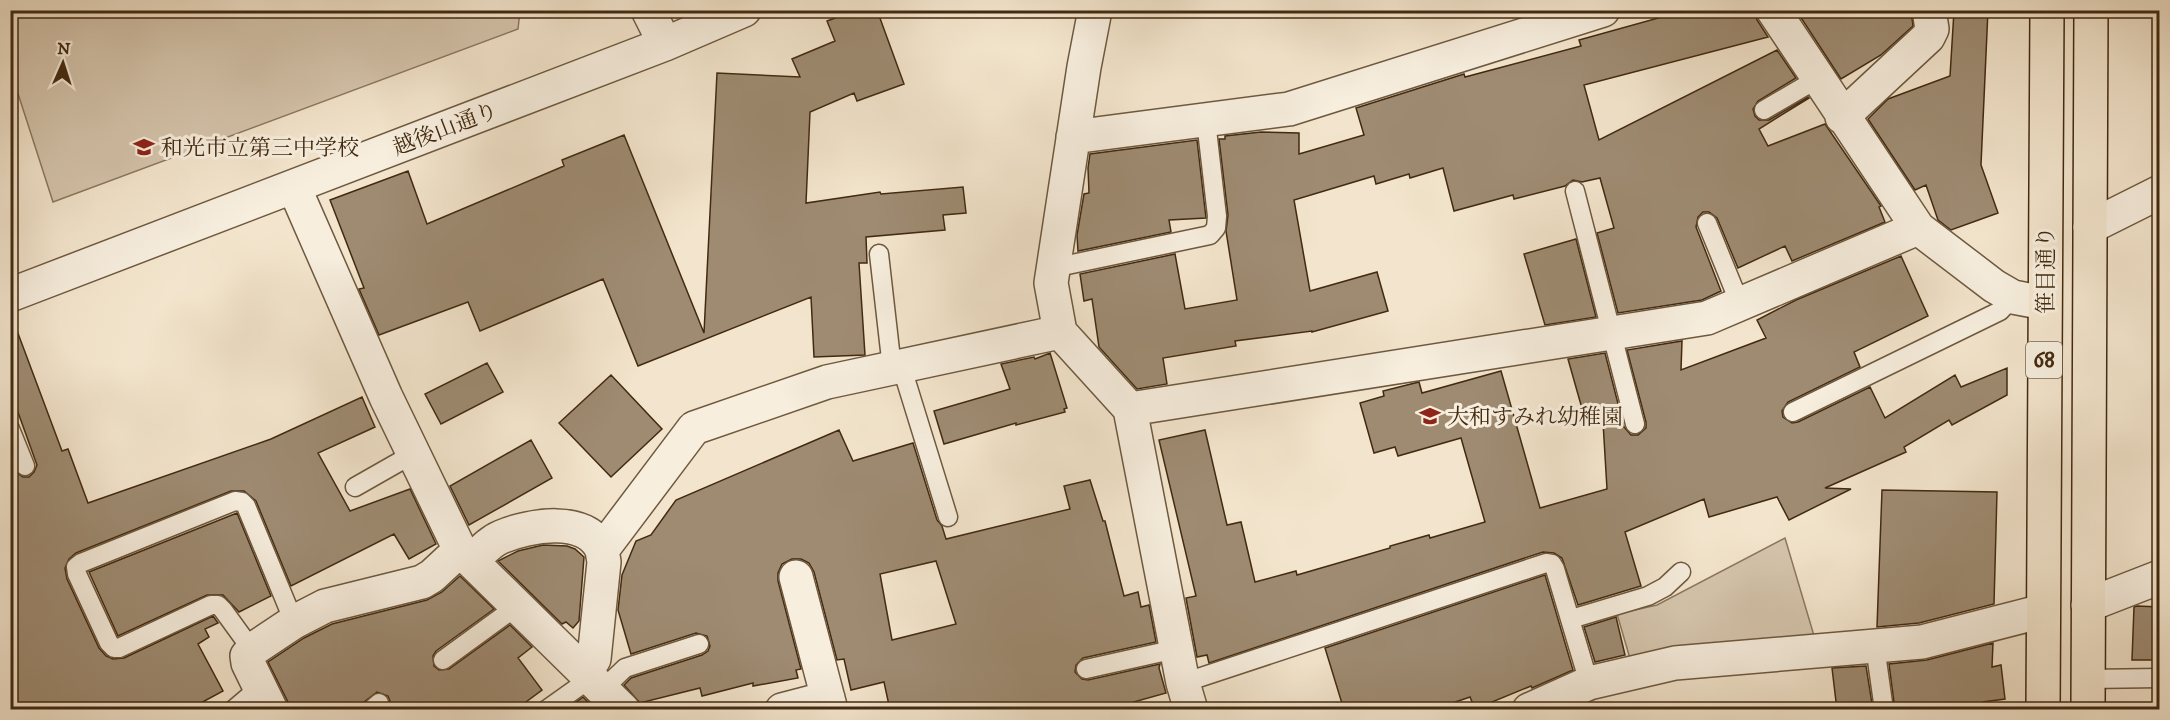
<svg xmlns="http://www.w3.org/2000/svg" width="2170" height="720" font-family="'IM FELL DW Pica','Noto Serif JP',serif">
<rect width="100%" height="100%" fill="#f3e5cd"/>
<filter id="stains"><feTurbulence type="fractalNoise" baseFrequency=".00333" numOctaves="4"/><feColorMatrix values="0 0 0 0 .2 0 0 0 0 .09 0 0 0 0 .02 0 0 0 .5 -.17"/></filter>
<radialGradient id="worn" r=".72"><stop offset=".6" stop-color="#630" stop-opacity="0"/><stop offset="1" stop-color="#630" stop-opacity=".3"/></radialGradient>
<path fill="#d5c5ad" stroke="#8c785e" stroke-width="1.5" d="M10,11L11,10L520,11L518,29L53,202L11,72Z
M1785,538L1815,639L1631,662L1617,614L1657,605Z"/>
<path fill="#9e8b72" stroke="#422a10" stroke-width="1.5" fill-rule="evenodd" d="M857,10H877L904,84L857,101L854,93L810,112L806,203L880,192L881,194L963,187L966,213L943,215L945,230L866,237L867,263H859L865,355L814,357L811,297L638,366L603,279L480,331L468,302L379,335L359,289L364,288L330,200L408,171L427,224L564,166L562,160L624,135L704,333L717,73L800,77L792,59L835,41L827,21Z
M1687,10H1754L1757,20L1768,37L1584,85L1599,140L1777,50L1796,78L1758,101L1753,109L1755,116L1759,120H1769L1808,97L1809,98L1759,129L1768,146L1825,124L1881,206L1879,207L1885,222L1792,261L1785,246L1738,268L1717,218L1709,212H1703L1698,217L1696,227L1721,291L1702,300L1618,313L1597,233L1614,228L1600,178L1582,182L1573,180L1565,186L1514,199L1513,195L1454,211L1443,168L1410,178L1409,174L1376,184L1374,176L1294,200L1310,291L1377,272L1388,311L1312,332V331L1235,341L1236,346L1163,358L1167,384L1137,389L1099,347L1092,299L1084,301L1080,274L1175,254L1185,309L1237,300L1226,231L1228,215L1219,139H1225V136L1261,132L1299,133V154L1364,135L1356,108L1464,74L1465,77L1581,46L1579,40Z
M1796,10H1911L1913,26L1881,55L1841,79Z
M1948,10H1988L1981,165L1998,213L1951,230L1938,220L1926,185L1915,190L1868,119L1888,99L1950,76L1954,11L1949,14Z
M1197,140L1206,218L1169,220L1171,232L1078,251L1077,235L1084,194L1089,193L1088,168L1090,154Z
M1576,239L1596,317L1545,325L1524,254Z
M1901,256L1928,316L1854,352L1860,367L1788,402L1782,411L1783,417L1792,423L1798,422L1870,387L1885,418L1955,375L1961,387L2007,368V395L1952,425L1949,420L1904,447L1906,452L1825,488L1851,489L1789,520L1777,497L1709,517L1704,499L1625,532L1641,586L1578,605L1562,558L1554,553L1543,552L1209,663L1207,655L1197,657L1186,598L1196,596L1159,440L1205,430L1227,525L1241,522L1255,582L1296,571L1297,575L1390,548V546L1429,535L1430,538L1485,522L1461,438L1398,456L1395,447L1374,453L1360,403L1384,396L1383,391L1419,382L1422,393L1501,371L1540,508L1607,489L1603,422L1587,426L1568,359L1605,353L1624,427L1631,435H1638L1646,428V422L1627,350L1682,341L1681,370L1766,338L1757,320L1796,300Z
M13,320L62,451L68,449L88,503L271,439L362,397L375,427L318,453L350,511L410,489L436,544L409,559L394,534L291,586L256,501L244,491H231L76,553L69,559L65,568L67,579L99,648L106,656L113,659L124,658L213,616L218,623L205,629L209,637L198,644L223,691L188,710H10V475L17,473L23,477H29L34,472L37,465L10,390V321Z
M1050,353L1067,408L1064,409L1065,412L1016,425V423L944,444L934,411L1010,389L1001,364L1034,357L1035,359Z
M487,363L503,392L441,424L425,394Z
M611,375L662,429L611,477L559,423Z
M839,430L853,461L913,443L937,520L942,526L946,539L1070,509L1064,486L1090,480L1103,521H1105L1124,596L1138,592L1141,607L1149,605L1156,642L1083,658L1076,665L1075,672L1082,679L1088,680L1160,664L1159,668L1166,693L1105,710H890L884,682L851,690L844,659L837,660L814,572L809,563L801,559H792L782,564L778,573V581L801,669L796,670L798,678L753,686V683L702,696L700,688L640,703L624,685L631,678L702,655L708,651L710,646L707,636L696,633L631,654L618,610L622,575L636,541L651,535L676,500ZM936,561L956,624L892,640L880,574Z
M531,440L552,478L469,525L450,486Z
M1882,490L1997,492L1994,604L1919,623L1877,627Z
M237,513L271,596L239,612L223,595H207L118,636L89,572Z
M543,545L567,546L575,549L584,557L579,621L573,628L566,622L562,624L498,561L518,551Z
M1545,575L1573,670L1532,688L1531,686L1475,709L1470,697L1432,710H1344L1325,648Z
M460,576L494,609L436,651L433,656L434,666L439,670L449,669L510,625L532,647L518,658L542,690L515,710H388L390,701L388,696L377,692L364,702L360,710H292L268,662L304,638L332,624L427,600L442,592Z
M2137,606L2160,607L2158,660H2132L2134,607Z
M1616,617L1625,655L1595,662L1584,627Z
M1993,643L1992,667L2001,665L2005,699L1983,702L1984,710H1895L1889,664L1927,660Z
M1866,666L1873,710H1837L1832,668Z
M583,697L596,710H566Z"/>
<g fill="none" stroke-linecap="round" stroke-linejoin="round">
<defs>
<path id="service" d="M1764,110L1817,79
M1575,191L1635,424
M1707,223L1740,304
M879,254L892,368
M1053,268L1210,235L1216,228L1217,216L1206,121
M901,365L948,517
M1793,412L2000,311L2013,297
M10,429L25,466
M355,487L413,454
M1571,619L1648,596L1665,587L1681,572
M1875,646L1884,710
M252,650L223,610L218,605H211L119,648H114L109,643L77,574L76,567L81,563L235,501L242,502L246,506L294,622
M443,660L517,606
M1086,669L1176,649
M2088,679L2160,678
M1183,683L1546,563L1552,564L1555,569L1589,683
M603,689L625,668L699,644
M233,710L260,687
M371,710L379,703
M546,710L591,678"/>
<path id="minor" d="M1095,10L1084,67L1051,283L1060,332L1130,409L1183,683L1191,710
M1773,10L1918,228L1994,286L2013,297L2044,303
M1842,117L1928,37L1932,29L1929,10
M1073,137L1289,109L1603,10
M294,187L386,397L460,550L623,710
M2090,227L2160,192
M1130,409L1707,318L1918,228
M472,561C481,552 489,542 501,537C529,525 587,515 602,550
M796,577L831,710
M2088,605L2160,577
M585,672L594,659L604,562L602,550L694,428L827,382L1060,332
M271,710L248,663L247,656L252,650L294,622L325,606L422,582L432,576L460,550
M782,710L828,698
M1529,710L1589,683L1675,663L1922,642L2043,611"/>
<path id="tertiary" d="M648,10L665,44
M10,295L665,44L744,10"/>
<path id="primary" d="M2043,710L2047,10
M2088,710L2091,10"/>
</defs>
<use href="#service" stroke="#6e593f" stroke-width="21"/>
<use href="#minor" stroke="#6e593f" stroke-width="36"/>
<use href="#tertiary" stroke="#6e593f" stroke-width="36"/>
<use href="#primary" stroke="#422a10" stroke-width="36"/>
<use href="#service" stroke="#f7eede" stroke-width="18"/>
<use href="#minor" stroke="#f7eede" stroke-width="33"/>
<use href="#tertiary" stroke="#f7eede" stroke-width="33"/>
<use href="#primary" stroke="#f3e5cd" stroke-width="33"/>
</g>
<defs>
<symbol id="school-bare" viewBox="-9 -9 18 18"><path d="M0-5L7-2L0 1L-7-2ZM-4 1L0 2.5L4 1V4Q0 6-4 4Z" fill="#8f2418" stroke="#f7eede" stroke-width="2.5" paint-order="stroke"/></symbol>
</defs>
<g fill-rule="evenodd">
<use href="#school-bare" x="129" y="132" width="30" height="30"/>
<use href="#school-bare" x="1415" y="401" width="30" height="30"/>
</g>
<g text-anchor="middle" stroke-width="6" stroke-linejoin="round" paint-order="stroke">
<rect fill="#f7eede" stroke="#78654e" stroke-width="1.5" x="2026" y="342" width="36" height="36" rx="4.5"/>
<g font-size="21" font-weight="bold" fill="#422a10">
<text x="2044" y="367">68</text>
</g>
<g font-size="22" fill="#422a10" stroke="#f7eede">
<text transform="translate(445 128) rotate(-21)" y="8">越後山通り</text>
<text transform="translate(2045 270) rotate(-90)" y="8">笹目通り</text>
</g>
<g font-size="22" fill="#422a10" stroke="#f7eede" text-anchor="start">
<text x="161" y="155">和光市立第三中学校</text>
<text x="1447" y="424">大和すみれ幼稚園</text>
</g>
</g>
<rect width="2170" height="720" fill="none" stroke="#f3e5cd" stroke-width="36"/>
<rect x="12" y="12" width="2146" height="696" fill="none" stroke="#422a10" stroke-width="3"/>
<rect x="18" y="18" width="2134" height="684" fill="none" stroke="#422a10" stroke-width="1.5"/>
<g transform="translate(63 63) rotate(3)" stroke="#f7eede" stroke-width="4.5" paint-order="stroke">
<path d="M0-4.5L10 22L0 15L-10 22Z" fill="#422a10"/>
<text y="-9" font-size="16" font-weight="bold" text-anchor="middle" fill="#422a10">N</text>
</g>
<rect width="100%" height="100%" filter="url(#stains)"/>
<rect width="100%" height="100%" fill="url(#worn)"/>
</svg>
